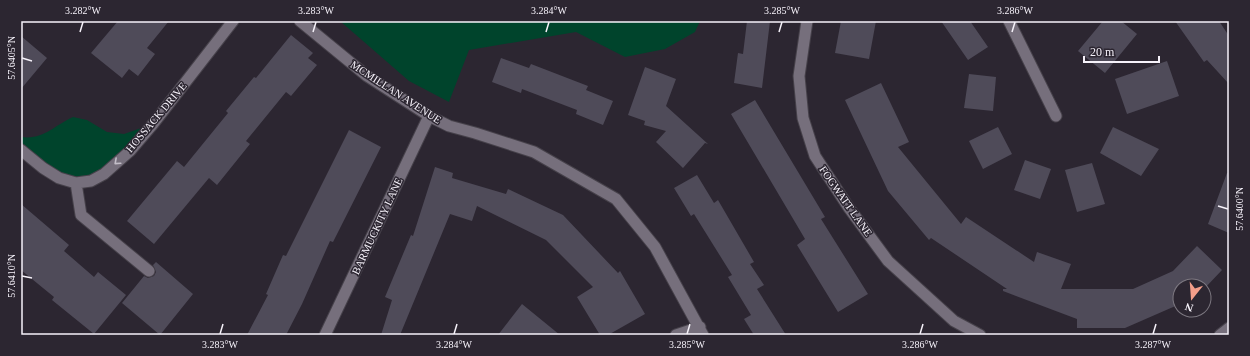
<svg xmlns="http://www.w3.org/2000/svg" width="1250" height="356" font-family="Georgia,serif">
<rect width="100%" height="100%" fill="#2c2631"/>
<path fill="#00442c" d="M340,21H700L695,32L665,49L625,57L576,32L469,50L449,102L409,81Z
M73,117L87,120L107,132L124,134L153,124L104,174L76,183L21,150V137C44,140 53,126 73,117Z"/>
<path fill="#4f4b59" d="M118,21H169L147,48L155,54L138,76L129,69L122,78L91,53Z
M747,21H770L762,88L734,83L738,53L743,54Z
M841,21H876L869,59L835,53Z
M941,21H970L988,47L968,60Z
M1103,21H1121L1137,34L1105,73L1078,51Z
M1175,21H1219L1229,36V84L1207,60L1204,62Z
M291,35L313,53L308,58L317,65L291,96L286,92L246,141L250,144L217,185L209,178L154,244L127,221L177,161L184,167L228,113L226,111L254,77L256,78Z
M21,36L47,58L21,89Z
M501,58L529,68L531,64L588,86L586,90L613,101L603,125L576,114L577,110L522,89L521,93L492,82Z
M1167,61L1179,96L1127,114L1115,79Z
M645,67L676,79L666,106L708,144L705,143L683,168L656,142L666,131L644,125L645,121L628,115Z
M969,74L996,77L993,111L964,108Z
M881,83L909,142L898,147L961,224L966,217L1034,262L1037,252L1071,264L1061,289H1133L1173,271L1197,246L1222,270L1204,289V286H1180V304L1125,328H1077V319L1003,291V289H1007L931,238L929,240L888,191L845,100Z
M755,100L825,217L821,219L868,294L838,312L797,245L805,239L731,114Z
M998,127L1012,154L983,169L969,141Z
M1113,127L1159,149L1141,176L1100,153Z
M349,130L381,147L333,242L330,241L302,304L286,335H247L268,295L266,294L283,255L286,256Z
M1025,160L1051,169L1040,199L1014,190Z
M1092,163L1105,204L1077,212L1065,170Z
M435,167L453,173L452,178L506,194L508,189L563,215L618,273L620,271L645,314L608,335H600L577,297L593,287L546,240L477,206L472,221L450,214L400,335H381L392,300L385,297L411,235L413,236Z
M1227,173H1229V233L1208,224Z
M697,175L714,203L718,200L754,262L750,264L764,285L757,289L786,335H754L744,319L751,315L728,277L732,275L694,214L691,216L674,188Z
M21,204L69,245L64,251L94,277L98,272L126,295L94,334L52,300L54,297L21,270Z
M156,262L193,294L160,335L122,303L144,276L148,278L154,276L156,272L153,265Z
M522,304L560,335H498Z"/>
<g fill="none" stroke-linecap="round" stroke-linejoin="round">
<defs>
<path id="minor" d="M300,21L367,76L429,116L449,126L475,133L534,152L616,199L655,247L703,335
M807,21L799,76L803,118L815,156L849,208L888,261L954,321L980,335
M1009,21L1056,116
M21,150L43,168L59,178L76,183L91,181L104,174L130,151L153,124L233,21
M76,183L81,215L149,271
M325,335L429,116
M676,335L700,327
M1220,335L1229,328"/>
</defs>
<use href="#minor" stroke="#46414a" stroke-width="13"/>
<use href="#minor" stroke="#766f7c" stroke-width="11"/>
</g>
<defs><path id="oneway-chevron" d="M-2-3.5L2.5 0L-2 3.5" fill="none" stroke-width="1.6" stroke-linecap="round" stroke-linejoin="round"/></defs>
<use stroke="#c3bec8" href="#oneway-chevron" transform="translate(117 162) rotate(138)"/>
<path fill="none" stroke="#f6f2fa" stroke-width="1.5" d="M80,32L83,22M313,32L316,22M546,32L549,22M779,32L782,22M1012,32L1015,22M22,58L32,61M1218,206L1228,209M22,276L32,278M220,334L223,324M454,334L457,324M687,334L690,324M920,334L923,324M1153,334L1156,324"/>
<g text-anchor="middle" stroke-width="3" stroke-linejoin="round" paint-order="stroke">
<g font-size="11" fill="#f6f2fa" stroke="#2c2631">
<text transform="translate(396 92) rotate(33)" y="4">MCMILLAN AVENUE</text>
<text transform="translate(156 117) rotate(-50)" y="4">HOSSACK DRIVE</text>
<text transform="translate(846 201) rotate(55)" y="4">FOGWATT LANE</text>
<text transform="translate(377 226) rotate(-65)" y="4">BARMUCKITY LANE</text>
</g>
</g>
<rect width="1250" height="356" fill="none" stroke="#2c2631" stroke-width="44"/>
<g transform="translate(1192 298) rotate(197)"><circle r="19" fill="#2c2631" stroke="#7d7881"/>
<path d="M0-3L7 15L0 10L-7 15Z" fill="#f49e8a"/>
<text y="-6" font-size="11" font-weight="bold" text-anchor="middle" fill="#f6f2fa">N</text>
</g>
<path d="M1084 56v6h75v-6" fill="none" stroke="#f6f2fa" stroke-width="2"/>
<text x="1090" y="56" font-size="12" fill="#f6f2fa" stroke="#2c2631" stroke-width="3" paint-order="stroke">20 m</text>
<rect x="22" y="22" width="1206" height="312" fill="none" stroke="#f6f2fa" stroke-width="1.5"/>
<g font-size="10" text-anchor="middle" fill="#f6f2fa">
<text x="83" y="14">3.282°W</text>
<text x="316" y="14">3.283°W</text>
<text x="549" y="14">3.284°W</text>
<text x="782" y="14">3.285°W</text>
<text x="1015" y="14">3.286°W</text>
<text transform="translate(11 58) rotate(-90)" y="4">57.6405°N</text>
<text transform="translate(1239 209) rotate(-90)" y="4">57.6400°N</text>
<text transform="translate(11 276) rotate(-90)" y="4">57.6410°N</text>
<text x="220" y="348">3.283°W</text>
<text x="454" y="348">3.284°W</text>
<text x="687" y="348">3.285°W</text>
<text x="920" y="348">3.286°W</text>
<text x="1153" y="348">3.287°W</text>
</g>
</svg>
